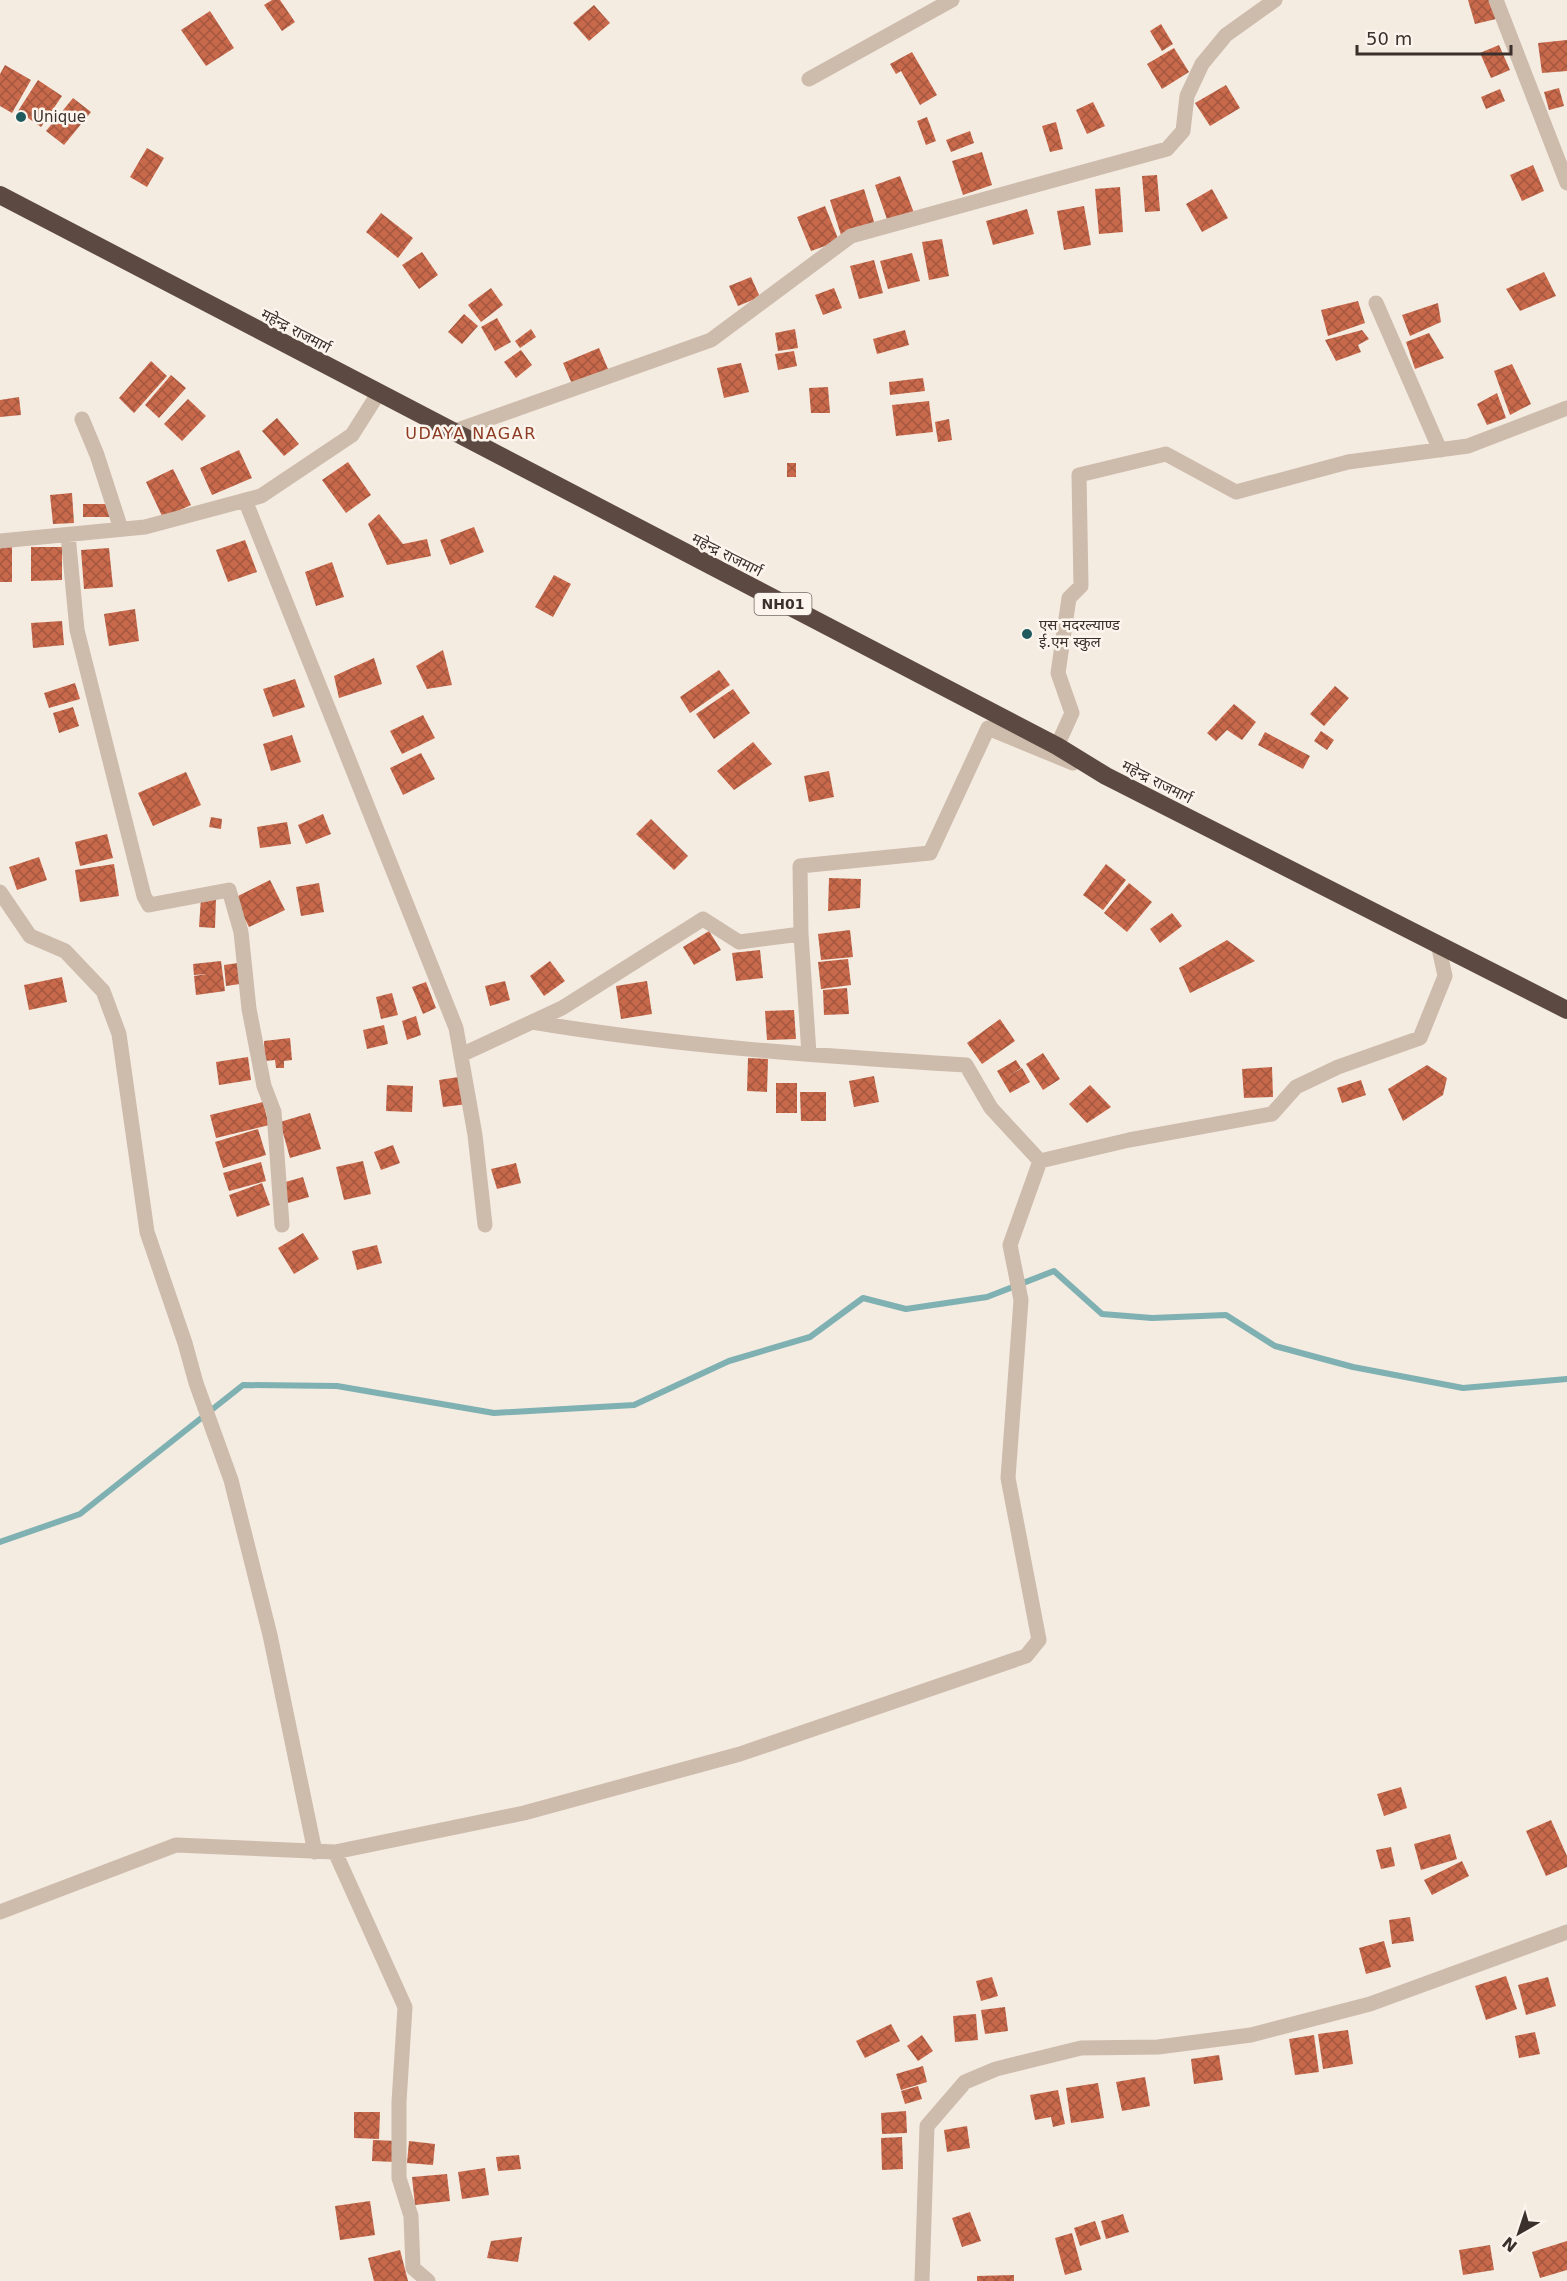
<svg xmlns="http://www.w3.org/2000/svg" width="1567" height="2281" font-family="'DejaVu Sans','Noto Sans Devanagari',sans-serif">
<defs>
<pattern id="building-cross-hatch" width="8" height="8" patternUnits="userSpaceOnUse" patternTransform="scale(1.5)"><rect width="8" height="8" fill="#c8694b"/><path d="M0 0l8 8M0 8l8-8" fill="none" stroke="#a4573f"/></pattern>
</defs>
<rect width="100%" height="100%" fill="#f4ebe1"/>
<g fill="none" stroke-linecap="round" stroke-linejoin="round">
<path stroke="#7fb0b2" stroke-width="6" d="M0,1542L80,1514L243,1385L337,1386L494,1413L634,1405L729,1361L810,1337L863,1298L906,1309L987,1297L1054,1271L1102,1314L1152,1318L1226,1315L1275,1346L1353,1367L1463,1388L1567,1379"/>
</g>
<path fill="url(#building-cross-hatch)" d="M272,0H280L295,22L282,31L264,5Z
M1468,0H1491L1496,19L1475,24Z
M594,5L610,23L589,41L573,23Z
M210,11L234,48L206,66L181,30Z
M1161,24L1173,44L1162,51L1150,31Z
M1567,40V71L1542,73L1538,43Z
M1499,45L1510,70L1491,78L1480,53Z
M1174,48L1189,72L1162,89L1147,64Z
M912,52L937,95L920,105L901,71L896,74L890,64Z
M5,65L31,80L12,113L0,106V74Z
M38,80L62,96L41,127L18,111Z
M1226,85L1240,108L1210,126L1195,103Z
M1559,88L1564,106L1549,110L1544,92Z
M1500,89L1505,101L1486,109L1481,97Z
M73,98L91,112L64,145L46,131Z
M1093,102L1105,126L1087,134L1076,110Z
M927,117L936,141L926,145L917,121Z
M1056,122L1063,149L1050,152L1042,126Z
M970,131L974,143L951,152L946,140Z
M147,148L164,158L147,187L130,177Z
M982,152L992,185L963,195L952,161Z
M1533,165L1544,191L1522,201L1510,175Z
M1157,175L1160,211L1145,212L1142,176Z
M900,176L914,213L888,222L875,185Z
M1120,187L1123,232L1099,234L1095,189Z
M864,189L875,225L841,235L830,200Z
M1212,189L1228,218L1202,232L1186,204Z
M825,206L839,241L811,251L797,217Z
M1084,206L1091,245L1064,250L1057,211Z
M1027,209L1034,234L993,245L986,221Z
M381,213L413,238L398,258L366,232Z
M942,239L949,276L929,280L922,242Z
M422,252L438,275L419,289L402,265Z
M912,253L920,281L888,289L880,261Z
M874,260L883,293L859,299L850,266Z
M1544,272L1556,296L1520,311L1506,289Z
M751,277L760,297L738,306L729,286Z
M491,288L503,305L481,322L468,305Z
M834,288L842,308L823,315L815,295Z
M1358,301L1365,323L1328,336L1321,310Z
M1438,303L1441,322L1410,336L1402,315Z
M464,314L478,326L462,344L448,332Z
M497,318L511,342L495,351L481,327Z
M531,329L536,337L520,348L515,341Z
M795,329L798,348L778,351L775,333Z
M905,330L909,345L877,354L873,339Z
M1362,330L1369,339L1358,345L1361,352L1336,361L1325,340Z
M1429,333L1444,358L1415,369L1406,342Z
M599,348L608,369L572,384L563,363Z
M521,350L532,365L516,378L504,362Z
M794,351L797,366L778,370L775,354Z
M151,361L167,376L134,413L119,398Z
M741,363L749,392L724,398L717,368Z
M1512,364L1531,404L1510,415L1494,371Z
M171,375L186,388L159,418L145,405Z
M923,378L925,391L890,395L889,382Z
M828,387L830,413H811L809,388Z
M1497,393L1506,418L1487,425L1477,404Z
M19,397L21,415L0,417V400Z
M188,399L206,416L182,441L164,424Z
M929,401L933,432L896,436L892,405Z
M277,418L299,444L284,456L262,431Z
M949,419L952,440L938,442L935,422Z
M239,450L252,478L212,495L200,468Z
M348,462L371,495L346,513L322,480Z
M787,463H796V477H787Z
M173,469L191,505L163,518L146,482Z
M72,493L74,523L53,524L50,495Z
M83,504H111V517H83Z
M379,514L403,544L427,539L431,556L387,565L368,524Z
M474,527L484,552L450,565L440,540Z
M245,540L257,572L228,582L216,550Z
M12,546V582H0V547Z
M31,547H62V580L31,581Z
M109,548L113,587L84,589L81,550Z
M332,562L344,597L316,606L305,572Z
M554,575L571,584L553,617L535,607Z
M135,609L139,641L109,646L104,614Z
M62,621L64,645L33,648L31,623Z
M443,650L452,685L427,689L416,666Z
M374,658L382,684L339,698L334,676Z
M719,670L730,685L690,713L680,697Z
M295,679L305,707L273,717L263,689Z
M75,683L80,699L49,708L44,693Z
M1335,686L1349,698L1324,726L1310,714Z
M733,689L750,713L714,739L696,714Z
M1234,704L1256,722L1242,740L1227,730L1216,741L1207,733Z
M73,707L79,726L59,733L53,713Z
M423,715L435,738L402,754L390,731Z
M1321,731L1334,740L1327,750L1314,741Z
M1265,732L1310,756L1303,769L1258,745Z
M292,735L301,762L271,771L263,744Z
M753,742L772,764L734,790L717,771Z
M421,753L435,779L403,795L390,768Z
M829,771L834,797L809,802L804,776Z
M186,772L201,805L153,826L138,793Z
M323,814L331,834L306,844L298,825Z
M211,817L222,819L221,829L209,827Z
M651,819L688,856L674,870L636,834Z
M287,822L291,844L260,848L257,827Z
M107,834L113,858L80,866L75,842Z
M39,857L47,880L17,890L9,867Z
M114,864L119,896L80,902L75,870Z
M1106,864L1126,880L1103,910L1083,895Z
M829,878L861,879L860,908L828,911Z
M270,880L285,910L249,927L234,898Z
M319,883L324,912L301,916L296,887Z
M1129,883L1152,902L1127,932L1104,913Z
M201,898L216,899L215,928L199,927Z
M1172,913L1182,926L1160,943L1150,929Z
M850,930L853,957L821,960L818,934Z
M709,931L721,950L694,965L683,947Z
M1227,940L1255,961L1190,993L1179,968Z
M760,950L763,978L736,981L732,953Z
M848,959L851,985L821,989L818,962Z
M221,961L225,991L196,995L194,976L207,974L194,975L193,964Z
M550,961L565,981L544,996L530,976Z
M238,963L240,984L226,986L224,965Z
M62,977L67,1002L29,1010L24,985Z
M505,981L510,1000L490,1006L485,986Z
M647,981L652,1014L621,1019L616,986Z
M426,982L436,1008L423,1014L412,987Z
M847,988L849,1014L824,1015L823,990Z
M392,993L398,1015L381,1019L376,997Z
M794,1010L796,1039L767,1040L765,1011Z
M416,1016L421,1035L407,1040L402,1021Z
M1000,1019L1015,1041L982,1064L967,1043Z
M384,1025L388,1044L367,1049L363,1030Z
M290,1038L292,1060L284,1061V1068H276L275,1060L265,1061L264,1041Z
M1043,1053L1060,1079L1043,1090L1026,1064Z
M248,1057L251,1080L219,1085L216,1062Z
M748,1058L768,1059L767,1092L747,1091Z
M1016,1060L1021,1068L1009,1076L1022,1068L1030,1082L1010,1093L997,1071Z
M1427,1065L1447,1078L1443,1095L1403,1121L1388,1089Z
M1272,1067L1273,1097L1244,1098L1242,1069Z
M465,1076L468,1104L443,1107L439,1080Z
M874,1076L879,1102L854,1107L849,1081Z
M1361,1080L1366,1095L1342,1103L1337,1088Z
M776,1083H797V1113H776Z
M387,1085L413,1086L412,1112L386,1111Z
M1090,1085L1111,1107L1087,1123L1069,1104Z
M800,1092H826V1121H801Z
M263,1102L269,1125L216,1138L210,1115Z
M310,1113L321,1149L290,1158L280,1122Z
M258,1129L266,1155L223,1168L215,1142Z
M393,1145L400,1163L381,1170L374,1152Z
M363,1161L371,1194L344,1200L336,1167Z
M261,1162L266,1181L229,1191L223,1173Z
M516,1163L521,1183L497,1189L491,1169Z
M303,1177L309,1197L288,1203L282,1183Z
M262,1183L270,1205L237,1217L229,1195Z
M303,1233L319,1259L294,1274L278,1248Z
M377,1245L382,1263L357,1270L352,1251Z
M1401,1787L1407,1808L1384,1816L1377,1794Z
M1551,1820L1567,1856V1867L1546,1876L1526,1831Z
M1450,1834L1457,1859L1421,1870L1414,1844Z
M1391,1847L1395,1866L1381,1869L1376,1850Z
M1462,1861L1469,1876L1432,1895L1424,1880Z
M1410,1917L1414,1941L1392,1944L1389,1920Z
M1384,1941L1391,1967L1366,1974L1359,1948Z
M1506,1976L1517,2009L1486,2020L1475,1986Z
M992,1977L998,1996L981,2001L976,1981Z
M1548,1977L1556,2006L1526,2015L1518,1985Z
M1005,2007L1008,2031L985,2034L981,2010Z
M976,2014L978,2040L955,2042L953,2016Z
M891,2024L900,2041L865,2058L856,2041Z
M1348,2030L1353,2064L1323,2069L1318,2034Z
M1535,2032L1540,2054L1519,2058L1515,2036Z
M922,2035L933,2051L918,2061L907,2046Z
M1314,2035L1319,2072L1295,2075L1289,2039Z
M1219,2055L1223,2080L1194,2084L1191,2059Z
M923,2066L927,2082L901,2090L896,2074Z
M1145,2077L1150,2106L1122,2111L1116,2082Z
M1098,2083L1104,2118L1071,2123L1066,2088Z
M918,2086L922,2099L905,2104L901,2091Z
M1058,2090L1065,2124L1053,2127L1051,2117L1035,2120L1030,2095Z
M906,2111L907,2133L882,2134L881,2113Z
M354,2112H380L379,2139L354,2138Z
M967,2126L970,2148L947,2152L944,2130Z
M902,2137L903,2169L882,2170L881,2138Z
M373,2140L397,2141L396,2162L372,2161Z
M409,2141L435,2144L433,2165L407,2163Z
M519,2155L521,2169L498,2171L496,2157Z
M485,2168L489,2195L462,2199L458,2172Z
M447,2174L450,2201L415,2205L412,2177Z
M370,2201L375,2235L340,2240L335,2206Z
M970,2212L981,2241L962,2247L952,2218Z
M1123,2214L1129,2232L1106,2239L1101,2221Z
M1095,2221L1101,2239L1080,2246L1074,2228Z
M1072,2233L1082,2270L1065,2275L1055,2238Z
M522,2237L518,2262L487,2258L491,2241Z
M1567,2241V2270L1540,2278L1532,2252Z
M1490,2245L1494,2270L1463,2275L1459,2250Z
M400,2250L408,2281H374L368,2258Z
M1014,2275V2281H977V2276Z"/>
<g fill="none" stroke-linecap="round" stroke-linejoin="round">
<path stroke="#cdbbac" stroke-width="15" d="M1496,0L1567,183
M809,79L952,0
M1376,303L1440,450
M82,419L97,455L121,529
M452,432L711,340L851,236L1167,149L1183,131L1187,96L1202,64L1226,35L1275,0
M245,500L456,1028L475,1135L485,1225
M68,535L77,630L144,896L149,905L229,890L241,932L249,1009L264,1086L274,1112L282,1225
M0,541L145,527L261,496L352,435L378,394
M1057,746L1072,713L1058,673L1069,598L1081,586L1079,475L1166,454L1236,492L1348,462L1468,446L1567,408
M0,892L30,936L65,951L103,991L119,1034L147,1232L185,1343L196,1383L231,1480L270,1635L315,1852
M801,934L809,1054
M532,1022C675,1046 821,1056 966,1065L991,1108L1040,1161L1129,1140L1272,1114L1296,1087L1338,1067L1420,1038L1445,976L1438,944
M461,1055L562,1008L703,919L739,942L801,934L800,866L930,853L988,728L1073,763
M335,1852L524,1813L740,1754L1026,1656L1039,1640L1008,1478L1021,1300L1010,1245L1040,1161
M0,1912L176,1845L335,1852L405,2007L399,2102V2178L411,2216L413,2268L428,2281
M922,2281L927,2126L965,2082L996,2069L1081,2048L1158,2047L1251,2035L1370,2004L1567,1932"/>
<path stroke="#5c4a42" stroke-width="18" d="M0,195L1057,746L1106,776L1567,1010"/>
</g>
<g fill="#1f5a5e" stroke="#fbf5ee" stroke-width="2">
<circle cx="21" cy="117" r="6"/>
<circle cx="1027" cy="634" r="6"/>
</g>
<g text-anchor="middle" stroke-width="5" stroke-linejoin="round" paint-order="stroke">
<rect fill="#fbf5ee" stroke="#756b66" stroke-width="1.5" x="754.5" y="593" width="57" height="22" rx="4.5"/>
<g font-size="14" font-weight="bold" fill="#3b302b">
<text x="783" y="609">NH01</text>
</g>
<g font-size="15" fill="#3b302b" stroke="#fbf5ee" text-anchor="start">
<text x="33" y="122">Unique</text>
<text x="1039" y="630">एस मदरल्याण्ड<tspan x="1039" dy="17">ई.एम स्कुल</tspan></text>
</g>
<g font-size="15" fill="#3b302b" stroke="#fbf5ee">
<text transform="translate(296 331) rotate(28)" y="5">महेन्द्र राजमार्ग</text>
<text transform="translate(727 555) rotate(27)" y="5">महेन्द्र राजमार्ग</text>
<text transform="translate(1157 782) rotate(27)" y="5">महेन्द्र राजमार्ग</text>
</g>
<g font-size="16" letter-spacing="1.5" fill="#8c3b22" stroke="#fbf5ee">
<text x="471" y="439">UDAYA NAGAR</text>
</g>
</g>
<g transform="translate(1519 2233) rotate(219)" stroke="#fbf5ee" stroke-width="4.5" paint-order="stroke">
<path d="M0-4.5L10 22L0 15L-10 22Z" fill="#3b302b"/>
<text y="-9" font-size="16" font-weight="bold" text-anchor="middle" fill="#3b302b">N</text>
</g>
<path d="M1357 45v9h154v-9" fill="none" stroke="#3b302b" stroke-width="3"/>
<text x="1366" y="45" font-size="18" fill="#3b302b" stroke="#fbf5ee" stroke-width="4.5" paint-order="stroke">50 m</text>
</svg>
